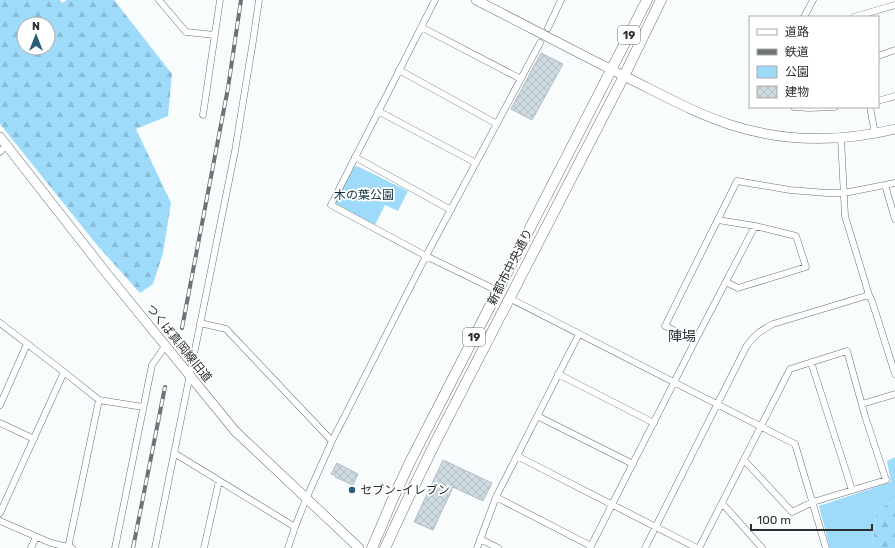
<svg xmlns="http://www.w3.org/2000/svg" width="895" height="548" font-family="Rubik,'Noto Sans JP',sans-serif">
<defs>
<pattern id="forest-firs" width="22" height="20" patternUnits="userSpaceOnUse"><rect width="22" height="20" fill="#9edafa"/><path d="M5 1l3.5 6h-7zM16 11l3.5 6h-7z" fill="#88bbd7"/></pattern>
<pattern id="building-cross-hatch" width="8" height="8" patternUnits="userSpaceOnUse"><rect width="8" height="8" fill="#cedbe1"/><path d="M0 0l8 8M0 8l8-8" fill="none" stroke="#b1bcc1"/></pattern>
</defs>
<rect width="100%" height="100%" fill="#f9fcfd"/>
<path fill="#9edafa" d="M357,166L408,191L398,211L385,205L375,225L337,206L335,202L354,167Z
M895,457V500L876,511L873,548H830L819,506L891,482L887,461Z"/>
<path fill="url(#forest-firs)" fill-rule="evenodd" d="M0,0H60L62,3L67,0H114L172,74L168,116L136,129L171,203L163,253L153,284L140,293L97,245L0,124ZM24,24H48V48H24Z
M895,500V548H873L876,511Z"/>
<path fill="url(#building-cross-hatch)" stroke="#b1bdc4" d="M541,53L563,64L532,120L511,109Z
M443,460L492,483L483,501L453,487L433,530L414,522Z
M337,463L358,474L353,485L335,477V475L331,474Z"/>
<g fill="none" stroke-linecap="round" stroke-linejoin="round">
<defs>
<path id="street" d="M159,0L186,32L215,35
M804,17L813,0
M854,17L895,5
M421,27L521,79
M548,28L561,0
M878,56L895,50
M399,70L497,124
M878,101L895,96
M794,107L809,108L835,107
M870,107L875,134
M378,111L476,163
M203,115L220,0
M0,152L7,145
M355,157L451,210
M885,185L895,219
M718,220L755,226L796,236L806,267L738,288L726,282
M498,291L426,256L540,43
M869,295L872,301L895,374
M509,298L795,444L826,548
M0,323L64,372L99,400L143,407
M200,323L226,329L332,441
M695,341L665,326L737,181L790,190L827,193H844L895,183
M811,362L852,490
M558,374L654,423
M862,404L895,394
M0,405L27,344
M537,416L633,464
M0,423L34,439
M174,453L295,527L306,499L332,441L426,256L331,205L435,0
M517,456L697,548
M496,497L591,546
M722,503L762,548
M0,513L64,372
M0,521L51,543L72,548
M480,539L498,548
M31,548L36,537
M68,548L99,400
M115,548L152,365L166,345
M155,548L235,151L253,41L259,0
M204,548L219,481
M288,548L295,527
M477,548L496,497L579,334
M590,548L695,341L755,226
M645,548L746,347C754,335 760,331 773,324L869,295L845,216L841,138
M699,548L790,369L847,351L865,416L886,480L813,502L792,512L744,460"/>
<path id="secondary" d="M476,0C525,25 574,51 624,76C659,93 694,113 731,125C784,142 841,142 895,129
M0,137L107,274L235,431L359,548"/>
<path id="primary" d="M372,548L392,501L409,464L647,0
M385,548L405,505L436,441L624,76L661,0"/>
</defs>
<use href="#street" stroke="#677278" stroke-width="7"/>
<use href="#secondary" stroke="#677278" stroke-width="10"/>
<use href="#primary" stroke="#677278" stroke-width="11"/>
<use href="#street" stroke="#fff" stroke-width="6"/>
<use href="#secondary" stroke="#fff" stroke-width="9"/>
<use href="#primary" stroke="#fff" stroke-width="10"/>
<defs>
<path id="rail" d="M182,328L228,88L241,0
M133,548L165,387"/>
</defs>
<use href="#rail" stroke="#6e7274" stroke-width="4"/>
<use href="#rail" stroke="#fff" stroke-width="2.5" stroke-dasharray="8" stroke-linecap="butt"/>
</g>
<circle fill="#275e79" stroke="#fff" stroke-width="1.5" cx="352" cy="490" r="4"/>
<g text-anchor="middle" stroke-width="3.5" stroke-linejoin="round" paint-order="stroke">
<g fill="#fff" stroke="#696d6e" stroke-width="1">
<rect x="618" y="26" width="22" height="18" rx="3"/>
<rect x="463" y="328" width="22" height="18" rx="3"/>
</g>
<g font-size="11" font-weight="bold" fill="#292e30">
<text x="629" y="39">19</text>
<text x="474" y="341">19</text>
</g>
<g font-size="12" fill="#0f3141" stroke="#fff">
<text x="364" y="199">木の葉公園</text>
</g>
<g font-size="12" fill="#292e30" stroke="#fff">
<text transform="translate(510 267) rotate(-63)" y="4">新都市中央通り</text>
<text transform="translate(179 343) rotate(51)" y="4">つくば真岡線旧道</text>
</g>
<g font-size="12" fill="#292e30" stroke="#fff" text-anchor="start">
<text x="360" y="494">セブン-イレブン</text>
</g>
<g font-size="14" fill="#283237" stroke="#fff">
<text x="682" y="341">陣場</text>
</g>
</g>
<rect x="749" y="16" width="130" height="92" fill="#ffffff" stroke="#a9abac"/>
<rect x="757" y="29" width="20" height="6" fill="#ffffff" stroke="#a9abac"/>
<text x="785" y="36" font-size="12" fill="#292e30">道路</text>
<rect x="757" y="49" width="20" height="6" fill="#6e7274" stroke="#a9abac"/>
<text x="785" y="56" font-size="12" fill="#292e30">鉄道</text>
<rect x="757" y="66" width="20" height="12" fill="#9edafa" stroke="#a9abac"/>
<text x="785" y="76" font-size="12" fill="#292e30">公園</text>
<rect x="757" y="86" width="20" height="12" fill="url(#building-cross-hatch)" stroke="#a9abac"/>
<text x="785" y="96" font-size="12" fill="#292e30">建物</text>
<g transform="translate(36 36)"><circle r="19" fill="#ffffff" stroke="#a9abac"/>
<path d="M0-3L7 15L0 10L-7 15Z" fill="#275e79"/>
<text y="-6" font-size="11" font-weight="bold" text-anchor="middle" fill="#292e30">N</text>
</g>
<path d="M751 524v6h121v-6" fill="none" stroke="#292e30" stroke-width="2"/>
<text x="757" y="524" font-size="12" fill="#292e30" stroke="#ffffff" stroke-width="3" paint-order="stroke">100 m</text>
</svg>
